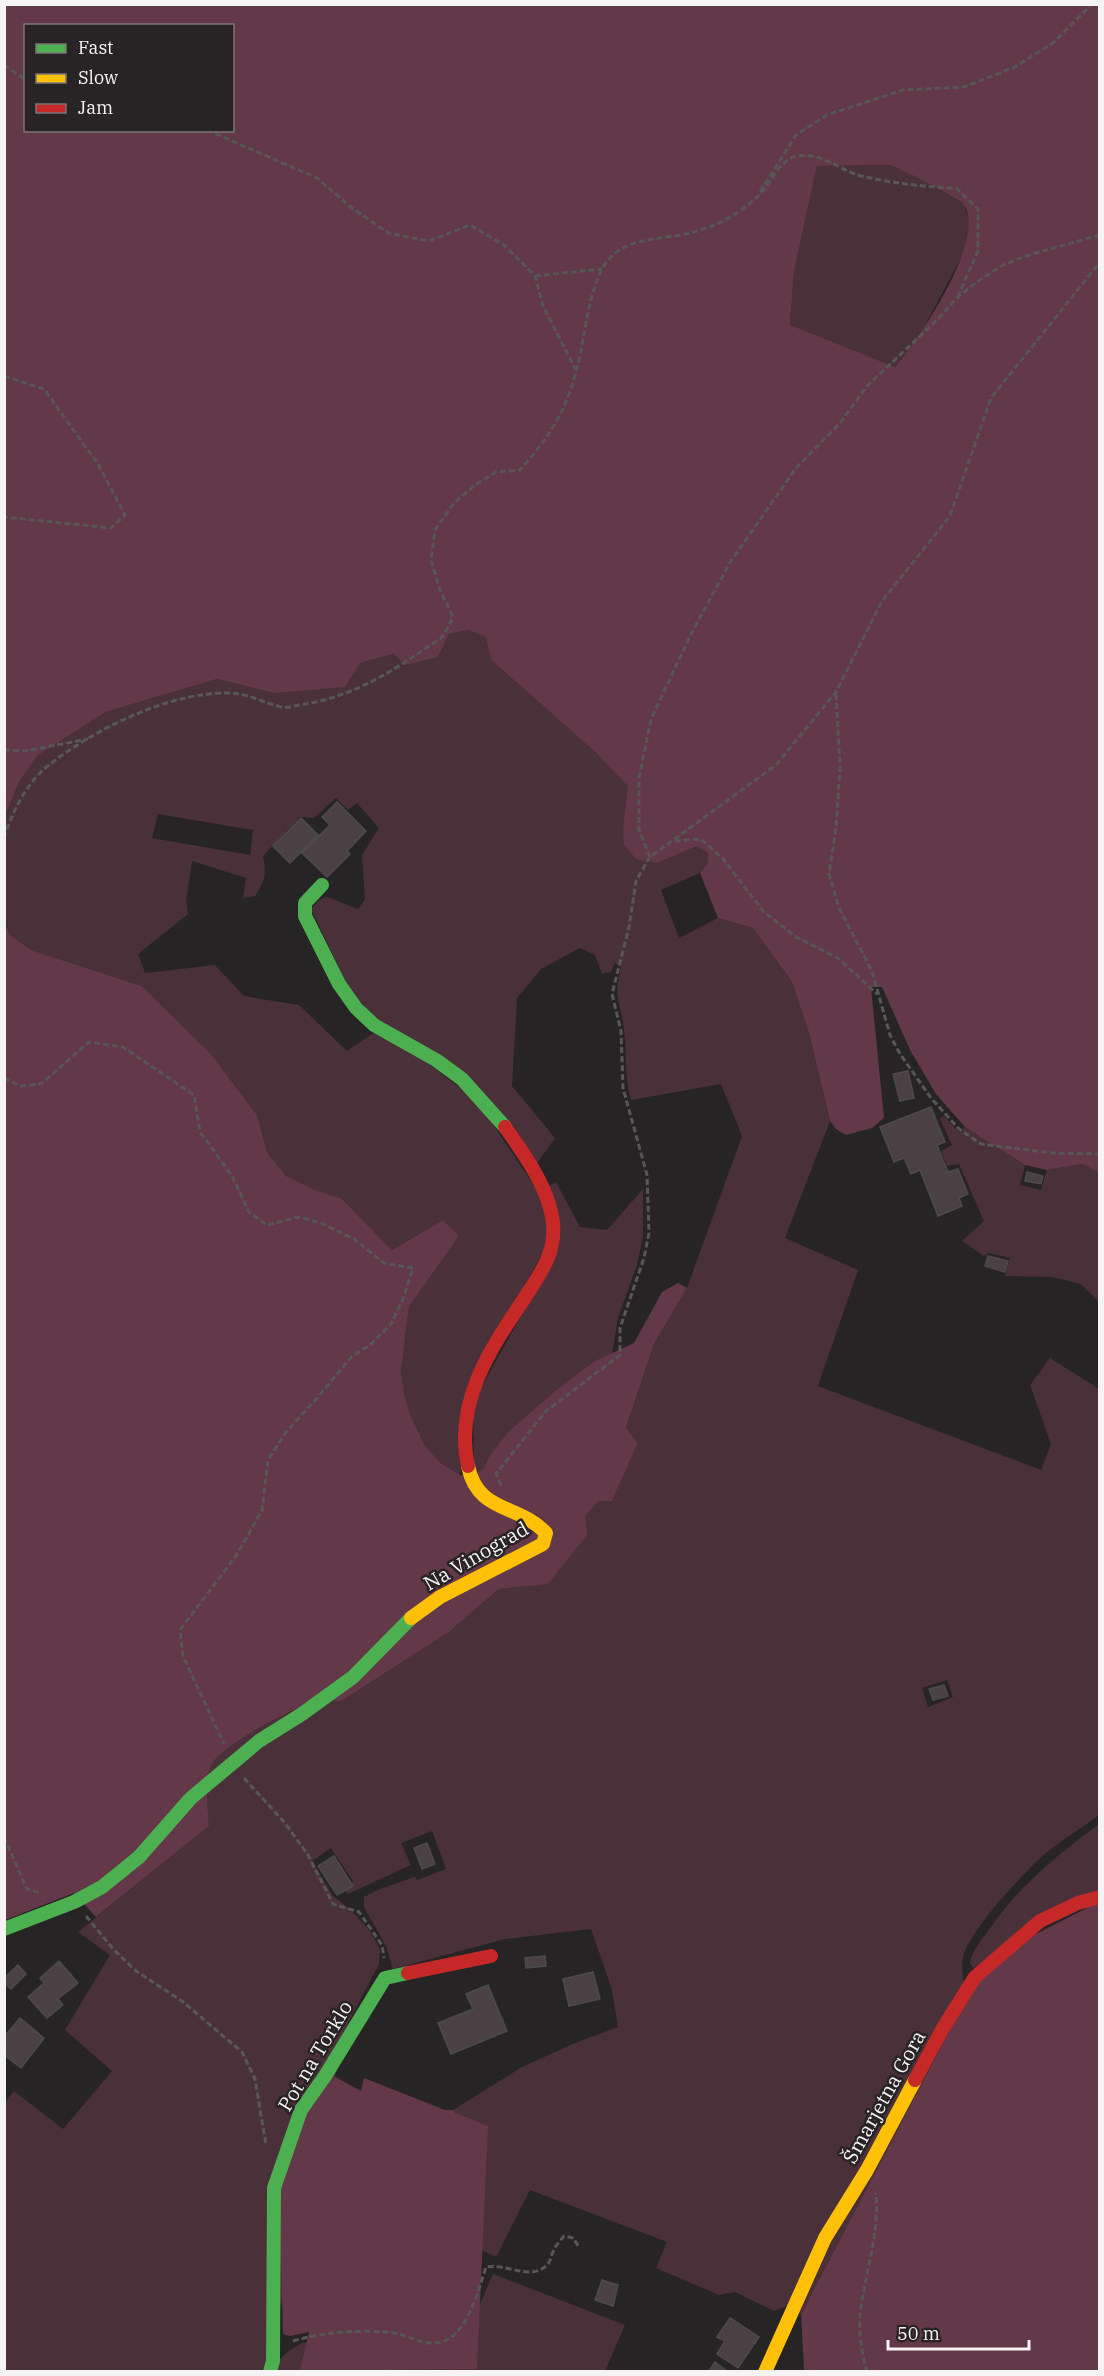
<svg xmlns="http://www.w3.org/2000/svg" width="1104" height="2376" font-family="'IBM Plex Serif',serif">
<rect width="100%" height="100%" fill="#272425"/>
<path fill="#4a3039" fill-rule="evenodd" d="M890,165L919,177L963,204L971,223L963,254L919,337L895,367L790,326L794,272L817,166Z
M468,630L487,637L491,660L594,751L629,786L623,828L657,863L698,845L708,853V863L700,873L661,890L679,938L718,918L753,928L792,982L809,1033L830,1121L785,1238L858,1270L818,1386L1041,1470L1051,1444L1030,1385L1050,1358L1099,1389V1815C1082,1828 1063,1839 1046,1853C1025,1871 972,1928 964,1954C961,1962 962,1974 964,1982L973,1986L801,2314L790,2305L774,2311L735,2292L719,2295L656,2268L667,2242L530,2190L496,2257L477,2248L460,2122L453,2110L522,2067L575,2043L618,2027L612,1990L591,1929L505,1939L393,1969L386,1946L364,1907V1897L380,1889L415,1877L417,1880L446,1869L432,1831L401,1843L411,1865L348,1894L345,1891L353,1881L331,1848L312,1861L333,1896L351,1910L370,1931L380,1949L379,1964L348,2023L265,2371H5V2102L14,2091L63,2129L112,2071L65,2030L110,1955L78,1932L209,1826C208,1807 204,1784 211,1766C218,1747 296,1707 317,1700C324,1697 333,1701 340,1702L449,1632L499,1589L548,1583L585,1517L598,1500L612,1501L638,1443L626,1429L654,1344L687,1288L742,1136L721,1084L631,1100C624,1076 627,1053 624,1029C620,1000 613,998 621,968L615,963L611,972L602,974L595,955L580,948L541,969L517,998L512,1086L555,1138L535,1166L507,1122L392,1033L351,993L311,909L319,900L327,897L358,909L365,899L362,855L379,828L357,803L348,810L336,798L314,818L300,817L263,856C267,873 265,881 255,896L243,898L246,878L192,861L186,902L188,914L138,954L145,973L215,965L244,996L299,1005L347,1051L375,1032L419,1056L478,1102L543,1199L549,1243L487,1350L460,1475L441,1463L425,1446L410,1414L404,1393L401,1371L409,1307L459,1236L443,1220L392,1250L341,1198L315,1190L286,1176L267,1152L257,1115L211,1054L142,986L31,950L10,935L5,920V816L19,782L37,756L106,712L217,679L273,693L360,663L394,654L438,657L449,634ZM158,814L253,830L250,855L152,838ZM947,1680L953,1697L928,1707L922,1688Z
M944,1116L960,1133L965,1127L1025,1165L1020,1185L1041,1190L1047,1170L1083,1164L1099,1173V1302L1081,1284L1052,1277L1005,1276L1010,1258L989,1253L984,1256L962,1241L984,1221L959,1164L947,1166L941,1151L952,1145L940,1119Z
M556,1182L580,1227L607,1230L643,1189V1237L637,1265L618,1318L612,1355L595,1361L489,1457L483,1469L474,1474L473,1402L550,1264L546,1188Z
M1099,1824V1892L973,1968L970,1963C973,1950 980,1942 988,1931C1018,1887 1057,1855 1099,1824Z
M493,2274L625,2325L605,2371L274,2372C279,2356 288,2351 302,2343L473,2320Z"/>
<path fill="#633848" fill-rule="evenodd" d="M4,5H1099V1173L1083,1164L1047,1170L1025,1165L965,1127L936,1094L910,1050L882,987H871L884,1118L872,1128L846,1135L836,1129L830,1121L809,1033L792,982L753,928L718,918L700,873L708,863V853L697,846L657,863L636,859L624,845L623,828L628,786L594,751L491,660L486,637L468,630L449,634L438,657L405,665L394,654L360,663L345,687L273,693L217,679L106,712L37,756L19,782L5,816ZM26,26H232V130H26ZM890,165C912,174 931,184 952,197C955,199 961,201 963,204C989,236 918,341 895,367L790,325L794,272L817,166Z
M4,920L10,935L31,950L142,986L211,1054L257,1115L267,1152L286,1176L315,1190L341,1198L392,1250L443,1220L459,1236L409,1307L401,1371L404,1393L410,1414L425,1446L441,1463L460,1475L474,1474L483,1469L489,1457L509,1431L559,1388L595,1361L634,1343L662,1292L678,1283L687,1288L654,1344L626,1428L638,1443L612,1501H598L585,1517L587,1535L548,1584L499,1589L449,1632L340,1702C333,1701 324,1697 317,1700C296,1707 218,1747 211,1766C204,1784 208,1807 209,1826L96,1917L74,1893L5,1920Z
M1099,1902V2371H804L801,2314L973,1986L1022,1941Z
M332,2075L361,2091L364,2078L445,2110H453L455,2113L488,2126L477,2369L300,2371L309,2332L290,2336L283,2334L279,2188L306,2112Z"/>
<path fill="#4b4144" stroke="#4c4a4b" stroke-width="1.5" d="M337,802L366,831L347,851L350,854L327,877L302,853L330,825L322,817Z
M301,818L318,835L290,863L273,846Z
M908,1071L914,1098L900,1101L893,1074Z
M931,1107L945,1142L937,1145L948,1172L958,1169L968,1194L959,1198L962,1206L938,1216L920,1170L911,1174L904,1158L894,1162L880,1127Z
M1027,1172L1043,1176L1041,1184L1025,1181Z
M988,1256L1008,1261L1005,1272L985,1266Z
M944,1685L948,1696L933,1700L929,1689Z
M427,1843L435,1864L422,1869L414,1848Z
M334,1856L353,1886L337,1895L318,1866Z
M545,1956L546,1966L526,1968L525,1958Z
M59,1961L78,1983L58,1999L63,2005L47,2018L28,1997L44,1983L40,1978Z
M18,1965L26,1974L11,1989L4,1983V1978Z
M593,1972L600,1999L569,2006L563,1979Z
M488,1985L507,2031L451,2054L438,2023L473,2009L466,1994Z
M20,2018L44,2038L21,2068L4,2055V2048L8,2043L4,2040V2037Z
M602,2280L618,2285L613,2306L595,2300Z
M730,2318L759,2337L738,2368L717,2354L725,2341L717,2337Z
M715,2362L728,2372H708Z"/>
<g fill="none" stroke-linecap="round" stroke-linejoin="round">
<path stroke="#585757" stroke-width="3" stroke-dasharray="6 3" stroke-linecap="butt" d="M4,65L26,80
M207,130L317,178L352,208L388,233L429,241L470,225L504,245L535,276L543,306L576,370
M760,192L796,135L827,115L903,90L964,87L1015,67L1054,42L1092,4
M1100,235L1032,254L1005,264L978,281L957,298L937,320L867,386L840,423L796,468L731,561L693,630L651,719L639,778V830L650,857L776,765L836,692L882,601L950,516L991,398L1100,262
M535,276L602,269
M4,376L44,389L98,464L125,515L111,528L4,517
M836,694L840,767L836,828L829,874L839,908L872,971L890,1035L900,1054L931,1098L959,1129L981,1144L1052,1153L1100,1154
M4,750L25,751L88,739
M4,838C12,812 27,782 49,765C95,729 169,692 229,693C248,693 263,703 281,707C287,708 294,706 299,705C345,699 386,676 423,650C429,646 437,642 442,637C446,631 450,624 453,617L440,590L431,560L435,530L454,503L475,485L496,472L520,470C548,439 565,413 576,372C585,339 586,303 601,271C616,241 646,240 675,236C690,234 705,229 719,223C734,216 751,204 763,191C773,180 780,159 797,156C822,152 839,170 861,176C892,183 924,187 956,188L978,209V251L958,296
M675,841L701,839L723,859L763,911L796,937L838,958L877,994
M4,1078L20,1086L41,1084L89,1042L123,1047L194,1095L200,1132L232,1176L249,1212L267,1225L299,1217L321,1223L354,1239L384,1263L413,1268L403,1299L391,1324L369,1346L352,1356L319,1396L286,1432L268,1460L262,1510L238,1553L180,1630L183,1656L224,1744
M501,1485L496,1474L545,1412L620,1355V1328L644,1258L649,1233L647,1175L623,1088L621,1031L612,994L629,927L636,881L649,858
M244,1778L285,1823L308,1855L333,1904L359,1912L382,1945L384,1958
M4,1837L27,1889L42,1893
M86,1916L113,1949L136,1971L182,2001L242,2052L255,2079L266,2145
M293,2341C323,2332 363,2329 394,2333C408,2335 420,2344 435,2343C466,2342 478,2291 486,2267C507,2263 532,2282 548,2264C551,2260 551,2256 553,2252C555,2246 560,2241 564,2236L573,2238L579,2247
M867,2372C861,2352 858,2327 861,2307C867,2267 879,2234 876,2193"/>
<path stroke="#4caf50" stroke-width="14" d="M322,885L305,903V916L339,984L356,1008L374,1025L436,1060L462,1079L505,1127
M4,1929L74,1902L102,1887L139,1857L191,1798L259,1741L302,1714L353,1677L411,1618
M270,2372L273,2361L274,2188L301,2110L325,2076L385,1978L408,1973"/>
<path stroke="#ffc107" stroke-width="14" d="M411,1618L440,1597L543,1544L546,1533C518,1503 478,1514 468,1466
M765,2372L825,2238L867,2170L915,2080"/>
<path stroke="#c62828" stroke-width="14" d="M468,1466C454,1403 490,1349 524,1299C539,1275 556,1254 553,1224C550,1190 525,1155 505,1127
M408,1973L491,1956
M915,2080L943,2028L975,1977L1040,1921L1078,1903L1100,1897"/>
</g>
<g text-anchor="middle" stroke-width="5" stroke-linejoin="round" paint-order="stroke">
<g font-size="20" fill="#f6f3f4" stroke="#282324">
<text transform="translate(476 1556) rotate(-30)" y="7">Na Vinograd</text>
<text transform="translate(315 2056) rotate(-59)" y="7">Pot na Torklo</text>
<text transform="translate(884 2097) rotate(-61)" y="7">Šmarjetna Gora</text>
</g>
</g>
<rect width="1104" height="2376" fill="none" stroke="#f6f3f4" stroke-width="12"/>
<rect x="24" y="24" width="210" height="108" fill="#282324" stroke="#7a7677" stroke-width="1.5"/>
<rect x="36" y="44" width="30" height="9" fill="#4caf50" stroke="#7a7677" stroke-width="1.5"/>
<text x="78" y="54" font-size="18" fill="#f6f3f4">Fast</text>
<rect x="36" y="74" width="30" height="9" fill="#ffc107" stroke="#7a7677" stroke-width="1.5"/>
<text x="78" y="84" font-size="18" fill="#f6f3f4">Slow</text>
<rect x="36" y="104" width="30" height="9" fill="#c62828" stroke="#7a7677" stroke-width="1.5"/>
<text x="78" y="114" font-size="18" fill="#f6f3f4">Jam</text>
<path d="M888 2340v9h141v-9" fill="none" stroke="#f6f3f4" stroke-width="3"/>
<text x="897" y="2340" font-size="18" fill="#f6f3f4" stroke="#282324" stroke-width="4.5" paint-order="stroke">50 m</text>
</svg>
